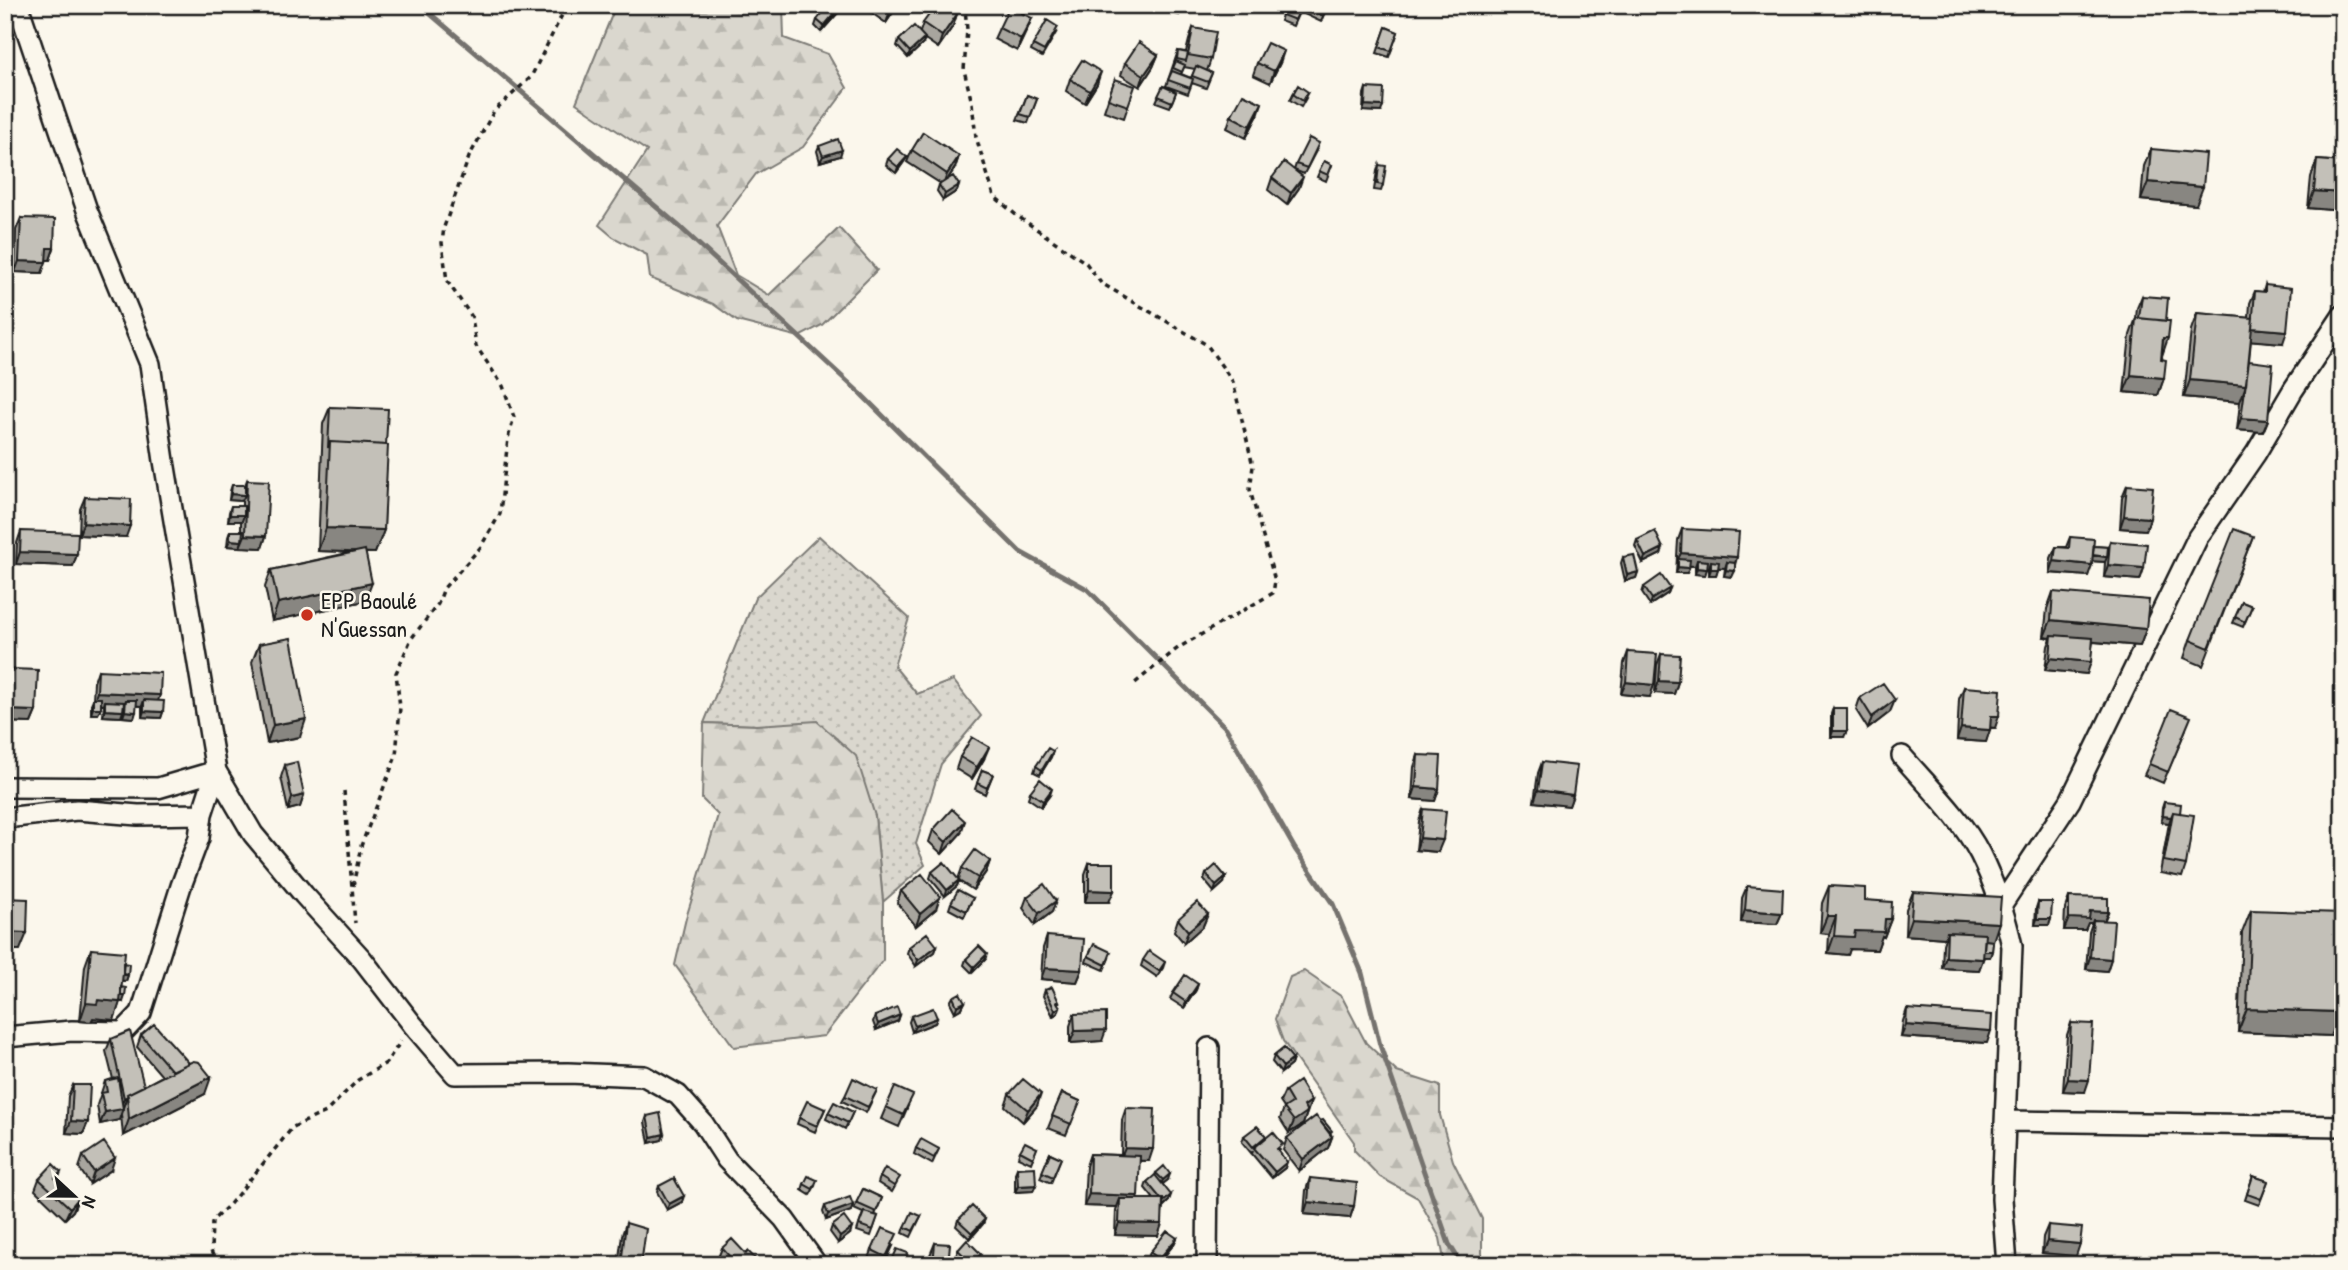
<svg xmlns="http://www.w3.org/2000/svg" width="2348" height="1270" font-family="'Patrick Hand',sans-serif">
<defs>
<pattern id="grass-dots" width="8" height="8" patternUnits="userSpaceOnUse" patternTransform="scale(1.75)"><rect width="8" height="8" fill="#dad7ce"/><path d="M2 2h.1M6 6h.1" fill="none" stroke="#bab8b0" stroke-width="1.8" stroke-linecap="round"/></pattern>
<pattern id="forest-firs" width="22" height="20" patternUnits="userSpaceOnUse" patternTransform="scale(1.75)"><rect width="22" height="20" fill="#dad7ce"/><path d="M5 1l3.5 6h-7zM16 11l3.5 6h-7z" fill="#bab8b0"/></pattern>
</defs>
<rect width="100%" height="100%" fill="#fbf7ec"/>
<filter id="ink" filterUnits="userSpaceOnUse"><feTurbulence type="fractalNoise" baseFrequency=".0143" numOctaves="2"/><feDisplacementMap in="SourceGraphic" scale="14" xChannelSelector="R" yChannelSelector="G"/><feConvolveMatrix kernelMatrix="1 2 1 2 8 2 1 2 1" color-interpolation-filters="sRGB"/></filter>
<g filter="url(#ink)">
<path fill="url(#grass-dots)" stroke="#7b7a75" stroke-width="2" d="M819,536L909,618L894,666L917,694L953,680L981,716L941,764L916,844L925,865L883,902L875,816L756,725L704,723L755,598Z"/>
<path fill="url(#forest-firs)" stroke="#7b7a75" stroke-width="2" d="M616,5H783L784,38L828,54L847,88L803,147L756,174L717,226L736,275L769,295L839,228L877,270L822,325L799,337L737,321L713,304L650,278L647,255L613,237L599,225L647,151L576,103Z
M817,721L856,756L875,816L883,902V960L824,1036L734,1047L675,965L686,918L718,815L702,799L704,723L756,725Z
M1304,971L1342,997L1366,1043L1397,1072L1440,1086V1115L1453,1161L1482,1219V1265H1445L1440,1238L1418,1198L1380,1177L1354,1150V1142L1283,1041L1275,1019L1290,977Z"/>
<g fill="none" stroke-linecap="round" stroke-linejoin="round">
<path stroke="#74726e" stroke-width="5" d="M420,5L681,228L862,395L1020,552L1087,589L1226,728L1295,849L1333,904L1362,973L1380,1045L1449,1244L1462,1265"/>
<defs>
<path id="street" d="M18,5L87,210L150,364L164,461L216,771L253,834L304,895L362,959L413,1025L455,1074L568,1073L644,1076L678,1095L703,1123L727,1160L784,1219L817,1265
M1902,756C1928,786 1962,819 1980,854C1993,880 2006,917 2012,946L2002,1199L2007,1265
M5,787L158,788L216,771
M5,818L77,810L138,815L202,814
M2000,907L2070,801L2198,537L2256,453L2293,390L2343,315
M5,1037L72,1031L123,1032L141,1013L181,886L199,838L202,814L216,771
M2006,1121L2343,1126
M1207,1265L1209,1048"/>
</defs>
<use href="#street" stroke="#1c1c1c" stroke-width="24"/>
<path stroke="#1c1c1c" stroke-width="3.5" stroke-dasharray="5 5" stroke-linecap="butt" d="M962,5L965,9L967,29L964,70L972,103L976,137L994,196L1016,215L1086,263L1101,283L1207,345L1233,382L1253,466L1250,490L1275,581L1273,593L1178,648L1135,683
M344,791L355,923
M353,886L361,846L396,756L400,707L396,673L411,639L438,604L444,588L480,548L500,514L508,438L514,417L503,386L476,346L472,317L447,281L442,243L444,227L469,157L494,111L531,77L567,5
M217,1265L211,1251L212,1221L230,1204L293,1127L326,1112L358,1080L386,1063L401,1041"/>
<use href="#street" stroke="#fbf7ec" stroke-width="19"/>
</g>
<path fill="#a8a59e" stroke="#1c1c1c" stroke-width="2" fill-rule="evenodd" d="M864,5H898L886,23L863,7Z
M1159,5H1183L1179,15L1158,9Z
M1302,5L1293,26L1280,21L1282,15Z
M1305,5L1327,7L1321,22L1302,13Z
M837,14L821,32L815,26L817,20Z
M957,14L953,26L938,48L925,39L923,44L908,58L897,46L899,40L920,32L923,23Z
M1032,18L1017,51L994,39L999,28Z
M1386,27L1398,32L1389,57L1377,53Z
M1193,28L1211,59L1207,71L1212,73L1206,88L1192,83L1188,94L1166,86L1178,51L1186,52L1189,40ZM1184,67L1195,69L1191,78L1181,74Z
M1056,33L1042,57L1031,51L1033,45Z
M1158,55L1153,67L1140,87L1121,75L1125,63Z
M1257,63H1280L1270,83L1253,75Z
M1070,79L1097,84L1085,103L1066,91Z
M1115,79L1128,106L1124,118L1104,111Z
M1163,86L1176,92L1170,107L1156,102Z
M1366,88L1381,112L1363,111L1364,94Z
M1293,94L1306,98L1301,107L1290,100Z
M1027,95L1037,99L1028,123L1017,120Z
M1258,115L1246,138L1227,128L1231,116Z
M819,146L840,156L820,162L817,151Z
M1317,149L1304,174L1294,170L1296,164Z
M2151,149L2196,205L2141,200L2144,166Z
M912,150L959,156L955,168L947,180L959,185L957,191L943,200L937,191L939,185L941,184L907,162Z
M907,157L904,162L896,173L886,165L888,159Z
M2317,160L2343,162V211L2308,208L2311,177Z
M1324,161L1332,165L1326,181L1317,177Z
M1379,165L1383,185L1381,191L1374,190L1377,171Z
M1272,178L1299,188L1287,205L1268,190Z
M2343,216V269H2337L2340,223Z
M21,218L54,248L50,260H46L42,273L15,272L16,230Z
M2265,285L2283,343L2251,340L2249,361L2268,420L2263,432L2237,430L2240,402L2184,397L2191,330L2197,313L2249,318L2250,303L2255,291L2263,292Z
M2142,296L2162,356L2164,378L2158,395L2124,392L2130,335L2136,318L2137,308Z
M330,407L386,445L384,530L375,553H365V601L272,621L265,587L271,570L352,552L318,551L323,424Z
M247,480L266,536L262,548L227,546L228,537L230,531H241V521H228L229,512L231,506H242V501L229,500L230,491L232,485H245Z
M2127,485L2150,518L2146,530L2120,528L2122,497Z
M85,497L126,537L79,535L80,509Z
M1682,529L1737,557L1732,577L1724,576L1725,568H1718L1716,575H1709V567H1707L1705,575L1695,574V566H1689L1687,573H1676L1678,540Z
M21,531L77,554L73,566L16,564L17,543Z
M2253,536L2203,666L2184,658L2190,640Z
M2070,537L2094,546L2108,547L2110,541L2144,568L2140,580L2104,577L2105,562L2092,561L2088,576L2050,573L2051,558L2056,547H2066Z
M1637,540L1663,548L1661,554L1643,563L1635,546Z
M1623,557L1638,572L1636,578L1625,581L1621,563Z
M1644,587L1670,588L1668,593L1650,605L1642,593Z
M2053,592L2146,629L2140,646L2093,642L2087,674L2045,670L2048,646L2051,638L2044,637L2047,609Z
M2242,602L2252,606L2243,627L2233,623Z
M259,644L300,737L267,743L252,662Z
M1628,652L1650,697L1621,694L1624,663Z
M1661,654L1678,682L1674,694L1655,693L1657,665Z
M11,669L36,711L31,723L5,722L7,681Z
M98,670L158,701L163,712L161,718L142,717V706H136L134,718L123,717L124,705L121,717L103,716L104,705L101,704L98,714H91V704L93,699L94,682Z
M1964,687L1995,728H1990L1986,742L1957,740L1959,699Z
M1860,698L1890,712L1868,729L1856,710Z
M1833,708L1844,737H1831V714Z
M2186,729L2163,783L2144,775L2149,764Z
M1053,751L1051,757L1040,775L1034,772L1036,766Z
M1418,755L1439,789L1435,801L1412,799L1414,767Z
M960,757L984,759L972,779L956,769Z
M1542,762L1573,795L1569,806L1534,802L1538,773Z
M285,765L304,795L300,807L288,810L281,777Z
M982,770L993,774L985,794L975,789Z
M1030,792L1050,795L1041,807L1028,798Z
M2164,802L2180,813L2186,865L2182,877L2160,873L2169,823L2161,822L2162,808Z
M1423,809L1438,852L1416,850L1419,821Z
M933,830L961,833L942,854L929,842Z
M990,861L986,872L973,890L959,881L957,886L945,896L930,878L932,872L958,879L962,868Z
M1089,863L1109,902H1085V874Z
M1206,874L1224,883L1214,892L1204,880Z
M1747,886L1782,913L1777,924L1741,922L1742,898Z
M1829,886L1865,900L1891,919L1884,937L1882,936L1877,950L1850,949L1848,955L1828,953L1829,934L1820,933L1822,903Z
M901,891L936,909L916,926L897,903Z
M1913,892L1993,941L1992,951L1990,957H1984L1979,970L1942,968L1943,944L1945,938L1905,935L1906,909Z
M1027,897L1056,901L1052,912L1035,925L1023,908Z
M2069,897L2108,912L2104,921L2111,959L2107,971L2086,969L2089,932L2092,923H2088L2085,930H2064L2065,908Z
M973,898L964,917L949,909L951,903Z
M2038,902L2051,919L2049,925H2035L2036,908Z
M2251,910L2340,1012L2331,1036L2238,1032L2242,933Z
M1208,914L1203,926L1184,943L1174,931L1178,919Z
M1047,936L1082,970L1077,982L1041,979L1043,948Z
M937,946L935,952L916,966L907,953L909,947Z
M91,949L123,963L128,975L126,981H122L121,987L123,1002L120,1001L114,1020L93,1018L91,1022L80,1021L85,966Z
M1088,956L1109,958L1104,970L1086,962Z
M966,959L985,960L972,973L964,965Z
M1143,960L1165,962L1163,968L1157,977L1141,966Z
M1198,984L1196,990L1184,1008L1170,999L1173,993Z
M1045,990L1058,1004V1013L1053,1016L1043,996Z
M953,997L965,1002L962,1008L955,1012L950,1002Z
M1907,1009L1987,1043L1901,1037L1903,1021Z
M1074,1014L1102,1041L1070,1043V1026Z
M900,1015L898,1021L876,1030L873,1022L875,1016Z
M911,1016L937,1018L935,1023L912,1032L909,1022Z
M2071,1023L2085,1092L2063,1091L2067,1035Z
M141,1035L205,1094L123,1136L121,1114L119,1120L100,1124L97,1105L105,1081L113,1079L106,1051L111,1039L144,1086L162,1076L137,1047Z
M1274,1056L1293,1059L1291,1065L1281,1073L1272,1062Z
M73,1085L88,1122L83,1134L66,1133L68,1096Z
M877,1090L866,1113L842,1101L845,1096Z
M1285,1091L1311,1101L1303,1124L1289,1133L1280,1119L1284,1108L1280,1102Z
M1062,1093L1080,1101L1066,1135L1048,1128Z
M1009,1094L1037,1106L1023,1122L1005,1106Z
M908,1106L899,1127L881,1119L886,1107Z
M1126,1108L1149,1161H1139L1137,1199H1154L1145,1188L1147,1182L1155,1176L1156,1173L1168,1180L1163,1184L1169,1201L1163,1207L1158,1236L1115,1235L1116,1210L1117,1207L1084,1206L1086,1166L1090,1154L1121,1155L1122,1120Z
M825,1109L815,1132L797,1124L799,1118Z
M853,1112L845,1129L826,1119L828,1113Z
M647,1116L664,1134L662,1140L649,1143L645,1122Z
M1331,1134L1332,1137L1328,1148L1299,1171L1283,1150L1287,1138Z
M1244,1136L1265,1139L1280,1150L1278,1152L1285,1168L1272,1178L1252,1154L1253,1151L1251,1153L1242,1142Z
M916,1148L939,1149L932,1164L914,1154Z
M1037,1148L1031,1163L1018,1157L1020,1151Z
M1050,1153L1061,1158L1051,1183L1040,1178Z
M83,1156L111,1170L90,1184L79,1168Z
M1017,1168L1036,1185L1033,1191L1015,1192V1173Z
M61,1172L58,1180L78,1199L73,1211L65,1219L35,1190L39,1179Z
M2253,1176L2268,1181L2259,1205L2245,1200Z
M880,1177L897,1183L892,1192L878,1183Z
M1310,1178L1354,1206L1350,1218L1304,1214L1306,1190Z
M804,1184L815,1186L810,1195L802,1190Z
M659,1186L682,1202L667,1210L657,1192Z
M863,1189L882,1198L875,1215L878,1216L871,1236L857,1231L863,1213L854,1209Z
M853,1205L851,1211L826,1220L823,1212L825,1206Z
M921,1216L911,1237L903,1233L905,1227Z
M985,1219L983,1224L970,1239L956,1226L958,1220Z
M626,1223L641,1265H618L622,1235Z
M2048,1225L2076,1256L2042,1253L2043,1237Z
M832,1226L850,1234L838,1243L830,1232Z
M1177,1238L1174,1244L1158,1265L1148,1258L1150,1252Z
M935,1243L948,1265H930V1255Z
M893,1246L884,1265H873L868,1262L872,1250Z
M722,1248L746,1254L761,1265H722L717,1260Z
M958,1250L979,1260L974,1265H965L956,1256Z"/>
<path fill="#888681" stroke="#1c1c1c" stroke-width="2" d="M895,5H898L886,23L890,12Z
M839,8L837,14L821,32L824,26Z
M957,14L953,26L938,48L942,36Z
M1032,18L1027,30L1017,51L1021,39Z
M925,38L923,44L908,58L910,52Z
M1284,51L1280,63L1270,83L1274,71Z
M1158,55L1153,67L1140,87L1144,75Z
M1101,72L1097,84L1085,103L1090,91Z
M1262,103L1258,115L1246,138L1250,126Z
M1365,105L1383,106L1381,112L1363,111Z
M842,150L840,156L820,162L823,156Z
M959,156L955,168L943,186L947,174Z
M907,157L904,162L896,173L898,167Z
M1303,177L1299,188L1287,205L1291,193Z
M2148,182L2203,187L2196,205L2141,200Z
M959,185L957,191L943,200L945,194Z
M2314,191L2343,193V211L2308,208Z
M47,248H54L50,260H43Z
M2341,257H2343V269H2337Z
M19,261L46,262L42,273L15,272Z
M2251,328L2287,331L2283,343L2246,340Z
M2163,338H2168L2162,356Z
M2131,375L2164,378L2158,395L2124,392Z
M2190,380L2246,385L2240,402L2184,397Z
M2241,418L2268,420L2263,432L2237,430Z
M231,494L245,495L242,501L229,500Z
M230,515H244L242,521H228Z
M2124,516L2150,518L2146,530L2120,528Z
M83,523L130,526L126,537L79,535Z
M326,528L384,530L375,553L318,551Z
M245,535L266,536L262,548L240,547Z
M230,540L242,541L240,547L227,546Z
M1663,548L1661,554L1643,563L1645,557Z
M20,552L77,554L73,566L16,564Z
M1681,553L1737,557L1733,569L1727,562L1725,568L1711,567V561L1709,567L1697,566V560L1695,566L1678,565V559Z
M2091,555L2107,557L2105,562L2089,561Z
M2054,561L2092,565L2088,576L2050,573Z
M2108,565L2144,568L2140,580L2104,577Z
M1678,567L1689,568L1687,573H1676Z
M1697,568L1707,569L1705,575L1695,574Z
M1711,569H1718L1716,575H1709Z
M1726,570L1735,571L1732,577L1724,576Z
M1638,572L1636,578L1625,581L1627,575Z
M372,583L365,601L272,621L278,603Z
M1670,588L1668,593L1650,605L1652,599Z
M2051,620L2146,629L2140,646L2052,638V635L2051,638L2044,637Z
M2050,658L2091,662L2087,674L2045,670Z
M1659,681L1678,682L1674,694L1655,693Z
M1626,682L1654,685L1650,697L1621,694Z
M97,692L160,695L156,707L144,700L142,706L126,705V700L124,705L105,701L104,705L93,704Z
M1895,700L1890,712L1868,729L1872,717Z
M93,708H101L98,714H91Z
M9,710L36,711L31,723L5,722Z
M105,710L123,711L121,717L103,716Z
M125,711L136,712L134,718L123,717Z
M144,711L163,712L161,718L142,717Z
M1991,716H1999L1995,728L1987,727Z
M306,719L300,737L267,743L273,725Z
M1961,728L1990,730L1986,742L1957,740Z
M1833,731H1847L1844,737H1831Z
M989,747L984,759L972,779L977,767Z
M1053,751L1051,757L1040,775L1042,770Z
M1416,787L1439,789L1435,801L1412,799Z
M1052,789L1050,795L1041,807L1043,801Z
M1538,790L1573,795L1569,806L1534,802Z
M304,795L300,807L288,810L292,798Z
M2163,816L2171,817L2169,823L2161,822Z
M965,821L961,833L942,854L946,842Z
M1420,838L1443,840L1438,852L1416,850Z
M990,861L986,872L973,890L978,878Z
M1226,877L1224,883L1214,892L1216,886Z
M959,880L957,886L945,896L947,890Z
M1089,890L1114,891L1109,902H1085Z
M940,897L936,909L916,926L920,914Z
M1056,901L1052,912L1035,925L1039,913Z
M1745,910L1782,913L1777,924L1741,922Z
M2090,911L2108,912L2103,923L2093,920L2092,923H2088L2085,930H2064L2069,918Z
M1208,914L1203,926L1184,943L1188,931Z
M1827,916H1836L1829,934L1820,933Z
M1911,918L1999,923L1993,941L1947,938V932L1945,938L1905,935Z
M1885,919H1891L1884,937L1882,936L1877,950L1850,949L1848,955L1828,953L1834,936L1855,931Z
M2037,919H2051L2049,925H2035Z
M5,932L27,933L20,950H5Z
M937,946L935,952L916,966L918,960Z
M1982,951H1992L1990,957H1980Z
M987,954L985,960L972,973L974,967Z
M1946,957L1983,959L1979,970L1942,968Z
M2090,957L2111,959L2107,971L2086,969Z
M1045,968L1082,970L1077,982L1041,979Z
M119,974L128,975L126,981L117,980Z
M1198,984L1196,990L1184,1008L1186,1002Z
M118,995L125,996L123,1002L115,1001Z
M98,1000L120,1002L114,1020L93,1018L91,1022L80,1021L86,1003Z
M965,1002L962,1008L955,1012L957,1006Z
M1060,1007L1058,1013L1053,1016L1055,1010Z
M2247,1009L2340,1012L2331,1036L2238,1032Z
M900,1015L898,1021L876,1030L878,1024Z
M937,1018L935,1023L912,1032L915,1026Z
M1906,1025L1991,1031L1987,1043L1901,1037Z
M1106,1030L1102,1041L1070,1043L1075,1031Z
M1293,1059L1291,1065L1281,1073L1283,1067Z
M211,1077L205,1094L123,1136L129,1119Z
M2068,1079L2089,1080L2085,1092L2063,1091Z
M1041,1094L1037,1106L1023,1122L1028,1110Z
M127,1096L119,1120L100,1124L105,1112L120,1109L124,1098Z
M1311,1101L1303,1124L1289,1133L1294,1121L1304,1106Z
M71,1121L88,1122L83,1134L66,1133Z
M664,1134L662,1140L649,1143L651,1137Z
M1332,1137L1328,1148L1299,1171L1303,1159Z
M1125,1148L1153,1149L1149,1161L1120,1160Z
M115,1158L111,1170L90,1184L94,1172Z
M1287,1162L1285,1168L1272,1178L1275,1172Z
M1170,1174L1168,1180L1160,1186L1163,1180Z
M1036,1185L1033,1191L1015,1192L1018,1186Z
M1089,1194L1138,1196L1134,1208L1120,1199L1117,1207L1084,1206Z
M1171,1195L1169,1201L1161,1208L1163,1202Z
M684,1196L682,1202L667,1210L669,1204Z
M78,1199L73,1211L65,1219L70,1208Z
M1308,1202L1354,1206L1350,1218L1304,1214Z
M853,1205L851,1211L826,1220L828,1214Z
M985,1219L983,1224L970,1239L972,1233Z
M1119,1223L1162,1224L1158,1236L1115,1235Z
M852,1228L850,1234L838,1243L840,1237Z
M1177,1238L1174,1244L1157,1265L1159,1259Z
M2047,1241L2080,1244L2076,1256L2042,1253Z
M981,1254L979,1260L974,1265H972Z"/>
<path fill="#c3c0b8" stroke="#1c1c1c" stroke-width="2" d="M829,5H835L839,8L824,26L817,20Z
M881,5H895L890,12Z
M936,5H944L957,14L942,36L923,23Z
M1286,5H1302L1295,20L1282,15Z
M1305,5H1324L1327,7L1323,16L1304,7Z
M1009,7L1032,18L1021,39L999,28Z
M1047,20L1058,27L1044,51L1033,45Z
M914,26L925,38L910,52L899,40Z
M1386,27L1398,32L1391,51L1379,47Z
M1193,28L1216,32L1211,59L1188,55Z
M1139,42L1158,55L1144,75L1125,63Z
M1267,43L1284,51L1274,71L1257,63Z
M1178,51L1188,53L1186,61L1177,59Z
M1082,60L1101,72L1090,91L1070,79Z
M1176,61L1185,65L1182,72L1173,68Z
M1196,66L1212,73L1208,82L1192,76Z
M1172,71L1193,79L1190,88L1168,80Z
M1115,79L1135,86L1128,106L1108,99Z
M1298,85L1308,92L1303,101L1293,94Z
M1163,86L1176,92L1172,102L1158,96Z
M1366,88L1384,89L1383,106L1365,105Z
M1243,94L1262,103L1250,126L1231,116Z
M1027,95L1037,99L1030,117L1020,114Z
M923,132L959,156L947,174L912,150Z
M1309,138L1319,143L1307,168L1296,164Z
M838,139L842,150L823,156L819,146Z
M897,149L907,157L898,167L888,159Z
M2151,149L2206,154L2203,187L2148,182Z
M2317,160L2343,162V193L2314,191Z
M1324,161L1332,165L1328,175L1319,171Z
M1284,162L1303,177L1291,193L1272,178Z
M1379,165L1386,166L1383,185L1377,184Z
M953,176L959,185L945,194L939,185Z
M21,218L55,219L54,248H47L46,262L19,261Z
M2343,234V257H2341Z
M2265,285L2291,288L2287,331L2252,328L2255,291L2265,292Z
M2142,296L2168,298L2166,321L2139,318Z
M2197,313L2253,318L2246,385L2190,380Z
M2136,318L2170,321L2168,338H2163L2161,359L2166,360L2164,378L2131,375Z
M2249,361L2273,364L2268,420L2241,418Z
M330,407L388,409L386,445L330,442L328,448Z
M330,442L388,445L384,530L326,528Z
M247,480L269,481L266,536L245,535Z
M232,485H245V495L231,494Z
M2127,485L2153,487L2150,518L2124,516Z
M85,497L131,499L130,526L83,523Z
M231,506H244V515H230Z
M1682,529L1739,532L1737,557L1681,553Z
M2234,529L2253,536L2209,648L2190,640Z
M21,531L78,533L77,554L20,552Z
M230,531H243L242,541L230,540Z
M1655,531L1663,548L1645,557L1637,540Z
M2070,537L2094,539L2092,565L2054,561L2056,547L2069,548Z
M2110,541L2147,544L2144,568L2108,565Z
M2094,546L2108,547L2107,557L2093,555Z
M365,550L372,583L278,603L271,570Z
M1634,555L1638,572L1627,575L1623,557Z
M1678,559L1690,560L1689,568L1678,567Z
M1697,560L1708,561L1707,569L1697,568Z
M1711,561L1719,562L1718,569H1711Z
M1727,562L1735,563V571L1726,570Z
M1661,575L1670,588L1652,599L1644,587Z
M2053,592L2149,600L2146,629L2051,620Z
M2242,602L2252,606L2245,622L2235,617Z
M2052,635L2093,638L2091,662L2050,658Z
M291,638L306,719L273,725L259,644Z
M1628,652L1657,654L1654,685L1626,682Z
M1661,654L1680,655L1678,682L1659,681Z
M11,669L38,670L36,711L9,710Z
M98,670L161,673L160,695L97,692Z
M1883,683L1895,700L1872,717L1860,698Z
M1964,687L2001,690L1999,716H1991L1990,730L1961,728Z
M93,698H101V708H93Z
M126,700H137L136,712L125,711Z
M144,700L164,701L163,712L144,711Z
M105,701L124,702L123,711L105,710Z
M1833,708H1847V731H1833Z
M2171,709L2191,717L2168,772L2149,764Z
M972,737L989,747L977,767L960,757Z
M1048,748L1053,751L1042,770L1036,766Z
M1418,755L1441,756L1439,789L1416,787Z
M297,762L304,795L292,798L285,765Z
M1542,762L1577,766L1573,795L1538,790Z
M982,770L993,774L987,788L977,783Z
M1040,779L1052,789L1043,801L1030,792Z
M2164,802L2181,804L2180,813L2173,812L2171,817L2163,816Z
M952,809L965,821L946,842L933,830Z
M1423,809L1446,811L1443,840L1420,838Z
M2173,812L2194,815L2186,865L2164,861Z
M975,850L990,861L978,878L962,868Z
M944,862L959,880L947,890L932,872Z
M1089,863H1114V891L1089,890Z
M1216,865L1226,877L1216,886L1206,874Z
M922,874L940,897L920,914L901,891Z
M1044,884L1056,901L1039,913L1027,897Z
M1747,886L1783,889L1782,913L1745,910Z
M1829,886L1865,888V900L1892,902L1891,919H1885L1884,932L1855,931L1854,937L1834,936L1836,916H1827Z
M958,890L973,898L966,911L951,903Z
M1913,892L2001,897L1999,923L1911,918Z
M2069,897L2108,898V912L2090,911L2089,919L2069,918Z
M5,898L28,899L27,933L5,932Z
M1197,902L1208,914L1188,931L1178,919Z
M2038,902H2052L2051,919H2037Z
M2251,910L2343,913L2340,1012L2247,1009Z
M2093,920L2114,921L2111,959L2090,957Z
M1947,932L1985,934L1983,959L1946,957Z
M927,933L937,946L918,960L909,947Z
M1047,936L1084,939L1082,970L1045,968Z
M1985,940L1993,941L1992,951H1984Z
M1094,944L1111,952L1106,965L1088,956Z
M979,946L987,954L974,967L966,959Z
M91,949L125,952L120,1002L98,1000L97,1004L86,1003Z
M1149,951L1165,962L1159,971L1143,960Z
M123,963L129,964L128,975L123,974Z
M1185,975L1198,984L1186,1002L1173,993Z
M121,987L126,988L125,996L121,995Z
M1052,987L1059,1002H1057L1060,1007L1055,1010L1045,990Z
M960,993L965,1002L957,1006L953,997Z
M897,1007L900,1015L878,1024L875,1016Z
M933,1008L937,1018L915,1026L911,1016Z
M1907,1009L1992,1015L1991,1031L1906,1025Z
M1106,1013V1030L1075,1031L1074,1014Z
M2071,1023L2093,1024L2089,1080L2068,1079Z
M154,1024L189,1063L172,1071L141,1035Z
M130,1031L144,1086L127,1094L128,1096L124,1098L111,1039Z
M1284,1048L1293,1059L1283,1067L1274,1056Z
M193,1061L199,1062L211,1077L129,1119L127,1094Z
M118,1078L123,1109L105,1112L101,1093L107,1092L105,1081Z
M853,1078L877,1090L868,1107L845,1096Z
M1023,1079L1041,1094L1028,1110L1009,1094Z
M1299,1081L1311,1101L1304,1106L1307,1112L1294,1121L1284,1108L1292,1103L1285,1091Z
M73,1085H90L88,1122L71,1121Z
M895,1087L913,1095L903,1115L886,1107Z
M1062,1093L1080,1101L1071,1124L1052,1116Z
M807,1101L825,1109L817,1126L799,1118Z
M834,1102L853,1112L848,1123L828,1113Z
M1126,1108L1155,1109L1153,1149L1125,1148Z
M660,1113L664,1134L651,1137L647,1116Z
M1316,1116L1332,1137L1303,1159L1287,1138Z
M1323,1120L1332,1131L1330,1133L1320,1121Z
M5,1122H8L9,1155H5Z
M1257,1126L1266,1136L1253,1147L1244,1136Z
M1273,1132L1283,1144L1277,1149L1287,1162L1275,1172L1254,1148Z
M921,1139L939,1149L934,1158L916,1148Z
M104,1142L115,1158L94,1172L83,1156Z
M1025,1142L1037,1148L1033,1158L1020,1151Z
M1050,1153L1061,1158L1053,1177L1042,1172Z
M1090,1154L1140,1156L1138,1196L1089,1194Z
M53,1164L61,1172L55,1178L78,1199L70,1208L39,1179Z
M1164,1166L1170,1174L1163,1180L1156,1173Z
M1035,1167L1036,1185L1018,1186L1017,1168Z
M885,1168L900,1177L894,1186L880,1177Z
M1155,1175L1171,1195L1163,1202V1199H1161L1147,1182Z
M808,1176L817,1180L813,1189L804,1184Z
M2253,1176L2268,1181L2261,1199L2247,1194Z
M674,1178L684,1196L669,1204L659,1186Z
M1310,1178L1357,1183L1354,1206L1308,1202Z
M863,1189L882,1198L876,1212L856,1203Z
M850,1197L853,1205L828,1214L825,1206Z
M1120,1199H1163L1162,1224L1119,1223Z
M972,1206L985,1219L972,1233L958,1220Z
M864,1212L878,1216L873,1230L859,1225Z
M912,1212L921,1216L913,1231L905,1227Z
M844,1217L852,1228L840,1237L832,1226Z
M626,1223L646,1229L641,1265H621Z
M2048,1225L2082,1228L2080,1244L2047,1241Z
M882,1228L897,1234L886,1257L872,1250Z
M1167,1231L1177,1238L1159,1259L1150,1252Z
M732,1239L746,1254L748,1251L761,1265H737L722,1248Z
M967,1240L981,1254L972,1263L958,1250Z
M935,1243L950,1244L948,1265H933Z
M897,1249L908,1253L904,1265H890Z
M1001,1259L1006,1265H995Z"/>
</g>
<circle fill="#c8321e" stroke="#fbf7ec" stroke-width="2.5" cx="307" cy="615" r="7"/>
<g text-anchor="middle" stroke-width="5" stroke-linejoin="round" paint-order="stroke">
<g font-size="24" fill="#1c1c1c" stroke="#fbf7ec" text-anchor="start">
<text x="321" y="609">EPP Baoulé<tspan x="321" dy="28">N'Guessan</tspan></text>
</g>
</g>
<rect width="2348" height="1270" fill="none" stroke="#fbf7ec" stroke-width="28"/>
<rect x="14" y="14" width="2320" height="1242" fill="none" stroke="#1c1c1c" stroke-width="2.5" filter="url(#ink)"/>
<g transform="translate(74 1196) rotate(112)" stroke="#fbf7ec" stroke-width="5" paint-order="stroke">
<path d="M0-5L12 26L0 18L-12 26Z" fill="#1c1c1c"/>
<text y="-10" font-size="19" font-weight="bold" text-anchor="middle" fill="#1c1c1c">N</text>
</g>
</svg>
